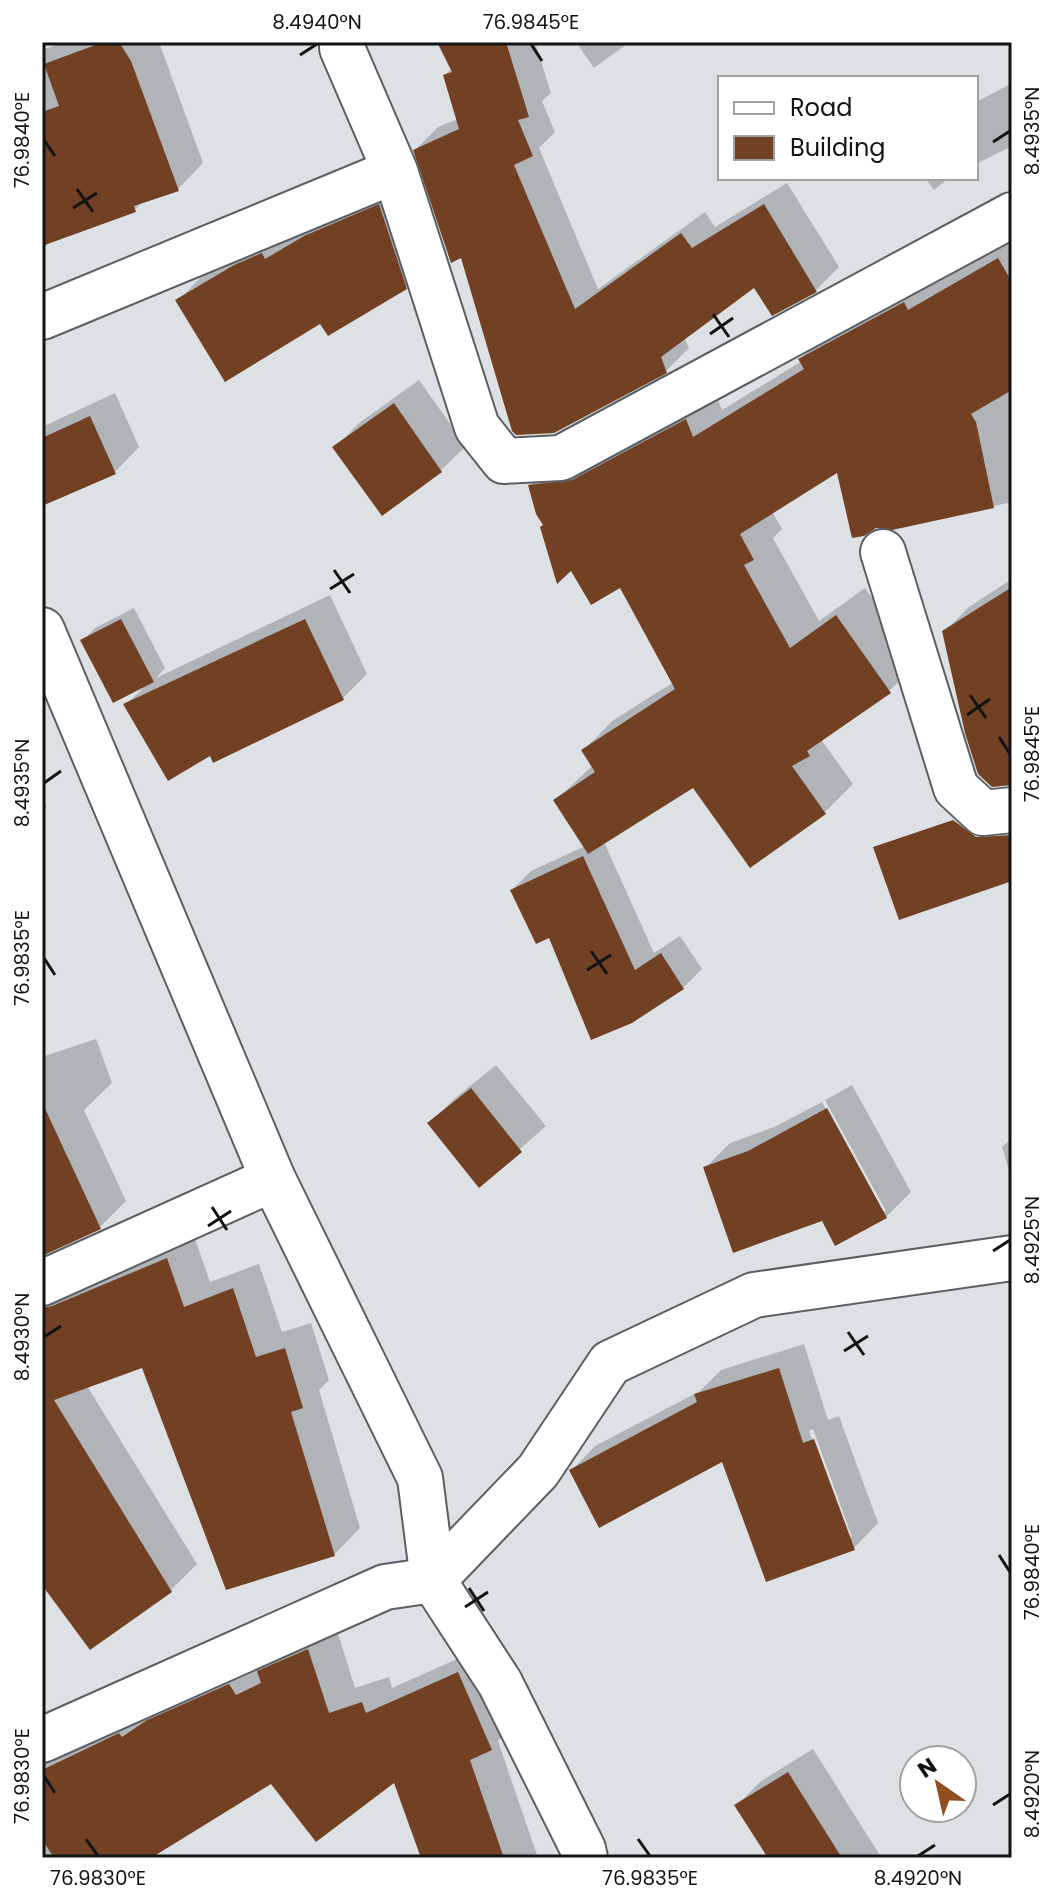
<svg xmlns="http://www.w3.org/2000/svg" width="1054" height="1900" font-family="Poppins,sans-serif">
<rect width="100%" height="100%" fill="#dde1e6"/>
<path fill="#0003" fill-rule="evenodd" d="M64,42H159L203,163L178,189L144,201L134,210L51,240L42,250V50Z
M439,42H535L551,93L542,101L555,132L539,148L598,289L705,212L715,227L787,183L839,267L816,290L772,313L755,285L684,337L689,348L666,371L462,254L415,150L438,127L458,119L445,75L452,68Z
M576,42H630L594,68Z
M1009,85L1012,91V146L976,164V102Z
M925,178H949L934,190Z
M404,181L430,263L405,288L321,321L178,301L202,276L261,241Z
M1012,239V502L892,528L839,470L772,512L782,529L773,538L819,621L865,588L918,663L889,691L822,741L853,784L824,813L693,786L604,842L654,953L680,936L702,969L683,988L631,1021L550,935L512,890L531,871L585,846L556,800L593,765L584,750L612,721L674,682L620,586L545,525L530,485L559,457L715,392L722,410L802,361L800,359L829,331L933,275L937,283Z
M419,380L466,446L441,470L382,513L335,448L359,423Z
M115,393L139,447L115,472L42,500V427Z
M1012,579V647L944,632L969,607Z
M330,595L367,674L342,699L210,754L126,705L146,685L83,641L95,628L134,608L165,668L156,678Z
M42,797L47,807L42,812Z
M96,1039L112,1083L84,1110L126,1201L100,1227L43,1253L45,1267L193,1233L210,1282L259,1264L282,1332L311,1323L329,1380L319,1390L360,1528L334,1555L143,1365L87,1386L197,1564L171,1590L42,1581V1057Z
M496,1065L546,1126L479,1185L430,1123L454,1099Z
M852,1085L911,1192L886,1217L822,1218L705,1168L730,1143L774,1127L822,1102L881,1211H886L825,1100Z
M1012,1138V1181L1002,1147Z
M804,1344L828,1420L839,1416L878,1523L854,1548L723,1459L571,1471L595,1446L700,1391L721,1370ZM813,1429L852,1537H848L809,1431Z
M335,1624L355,1688L389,1677L392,1688L484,1647L517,1722L498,1741L538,1858H423L395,1780L271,1781L145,1858H42V1761L256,1659L262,1669L286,1646Z
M813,1749L881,1857V1858H770L737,1805L761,1781Z"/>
<path fill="#724123" d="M119,42L131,61L179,191L134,206L136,212L42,246V112L59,106L44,64L101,43Z
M437,42H506L529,117L518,120L533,156L514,165L575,309L681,233L692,248L764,204L817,292L772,316L754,288L661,357L667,373L554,433L516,435L512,431L461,258L451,263L413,150L459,129L443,75L452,72Z
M379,204L407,289L328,336L320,324L225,382L175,300L234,265L262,253L265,259L304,236Z
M998,258L1012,282V390L971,414L976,422L994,508L892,530L876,528L864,536L852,538L837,473L740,534L754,560L744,565L790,648L836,615L891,693L807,751L810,756L792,766L826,814L750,868L693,788L588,854L553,800L595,772L581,750L675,689L620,588L591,605L571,571L557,584L540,527L543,525L536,514L528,485L572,480L686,419L693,437L804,369L798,359L904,302L908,310Z
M394,403L442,472L382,516L332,447Z
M90,416L116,474L42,506V438Z
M1012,587V785L992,787L978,774L965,733L942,631Z
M121,619L154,682L113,703L80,640Z
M305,619L344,700L213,763L210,756L168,781L123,704Z
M953,820L976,837L1012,835V881L899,920L873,847Z
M583,856L635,970L661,953L684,989L632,1023L591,1040L549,938L536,944L510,890Z
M471,1088L522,1152L479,1188L427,1123Z
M42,1102L101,1229L42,1256Z
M827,1108L887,1218L835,1246L822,1221L733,1253L703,1167L748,1151Z
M167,1258L184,1307L233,1288L256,1357L285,1348L303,1408L291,1412L335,1556L226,1590L142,1368L54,1400L172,1592L90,1650L42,1585V1308L52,1306Z
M779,1368L803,1443L814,1439L855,1550L766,1582L722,1462L599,1528L569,1470L697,1402L694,1394Z
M308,1649L329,1713L362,1702L366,1713L458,1672L492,1750L470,1760L504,1858H421L394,1783L316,1842L271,1784L151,1858H54L42,1839V1770L119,1733L122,1737L147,1720L229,1684L236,1695L261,1683L257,1671Z
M788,1772L842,1858H768L734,1805Z"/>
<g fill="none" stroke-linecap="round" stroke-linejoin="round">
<defs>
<path id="minor" d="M343,42L342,48L395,171L477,427L504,461L561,458L1012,215
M42,317L395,171
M883,552L956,788L983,813L1012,810
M42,630L273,1179L420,1478L433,1580
M42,1283L273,1179
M433,1580L538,1471L610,1363L754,1295L1012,1258"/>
<path id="tertiary" d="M42,1740L385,1587L433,1580L500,1683L583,1849L585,1858"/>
</defs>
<use href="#minor" stroke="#5b5f63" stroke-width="48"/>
<use href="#tertiary" stroke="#5b5f63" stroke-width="48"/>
<use href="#minor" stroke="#fff" stroke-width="44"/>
<use href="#tertiary" stroke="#fff" stroke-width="44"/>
</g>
<path fill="none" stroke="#121315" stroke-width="3" d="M531,44L542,61M300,55L317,44M44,140L55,156M993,142L1010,131M77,189L93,212M73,208L97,193M713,314L729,337M710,334L733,318M334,570L350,593M330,589L354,574M970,695L986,718M967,715L990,699M999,737L1010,754M44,783L61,771M591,951L607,974M44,958L55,975M587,970L611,955M212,1207L227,1230M208,1226L231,1211M993,1251L1010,1240M848,1332L864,1355M44,1337L61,1326M844,1351L868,1336M999,1555L1010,1572M469,1588L484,1611M465,1607L488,1592M44,1776L55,1793M993,1805L1010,1794M86,1839L98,1856M638,1839L650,1856M918,1856L935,1845"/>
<rect width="1054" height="1900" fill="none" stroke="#ffffff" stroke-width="88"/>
<rect x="718" y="76" width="260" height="104" fill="#ffffff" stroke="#a0a1a1" stroke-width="2"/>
<rect x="734" y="102" width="40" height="12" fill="#ffffff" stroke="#a0a1a1" stroke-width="2"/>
<text x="790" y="116" font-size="24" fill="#121315">Road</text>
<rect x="734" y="136" width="40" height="24" fill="#724123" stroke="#a0a1a1" stroke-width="2"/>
<text x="790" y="156" font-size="24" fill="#121315">Building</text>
<g transform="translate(938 1784) rotate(326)"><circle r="38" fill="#ffffff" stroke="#a0a1a1" stroke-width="2"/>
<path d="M0-6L14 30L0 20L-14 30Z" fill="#914e20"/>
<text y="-12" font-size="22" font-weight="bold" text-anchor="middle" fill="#121315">N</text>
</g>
<rect x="44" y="44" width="966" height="1812" fill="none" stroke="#121315" stroke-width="3"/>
<g font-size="20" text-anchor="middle" fill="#121315">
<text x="317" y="29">8.4940°N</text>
<text x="531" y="29">76.9845°E</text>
<text transform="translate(1032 131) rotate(-90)" y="7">8.4935°N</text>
<text transform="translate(22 140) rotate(-90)" y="7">76.9840°E</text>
<text transform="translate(1032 754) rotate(-90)" y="7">76.9845°E</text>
<text transform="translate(22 783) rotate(-90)" y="7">8.4935°N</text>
<text transform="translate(22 958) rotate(-90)" y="7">76.9835°E</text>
<text transform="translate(1032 1240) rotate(-90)" y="7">8.4925°N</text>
<text transform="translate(22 1337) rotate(-90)" y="7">8.4930°N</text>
<text transform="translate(1032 1572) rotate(-90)" y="7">76.9840°E</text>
<text transform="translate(22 1776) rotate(-90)" y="7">76.9830°E</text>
<text transform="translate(1032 1794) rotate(-90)" y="7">8.4920°N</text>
<text x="98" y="1885">76.9830°E</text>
<text x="650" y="1885">76.9835°E</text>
<text x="918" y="1885">8.4920°N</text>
</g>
</svg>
